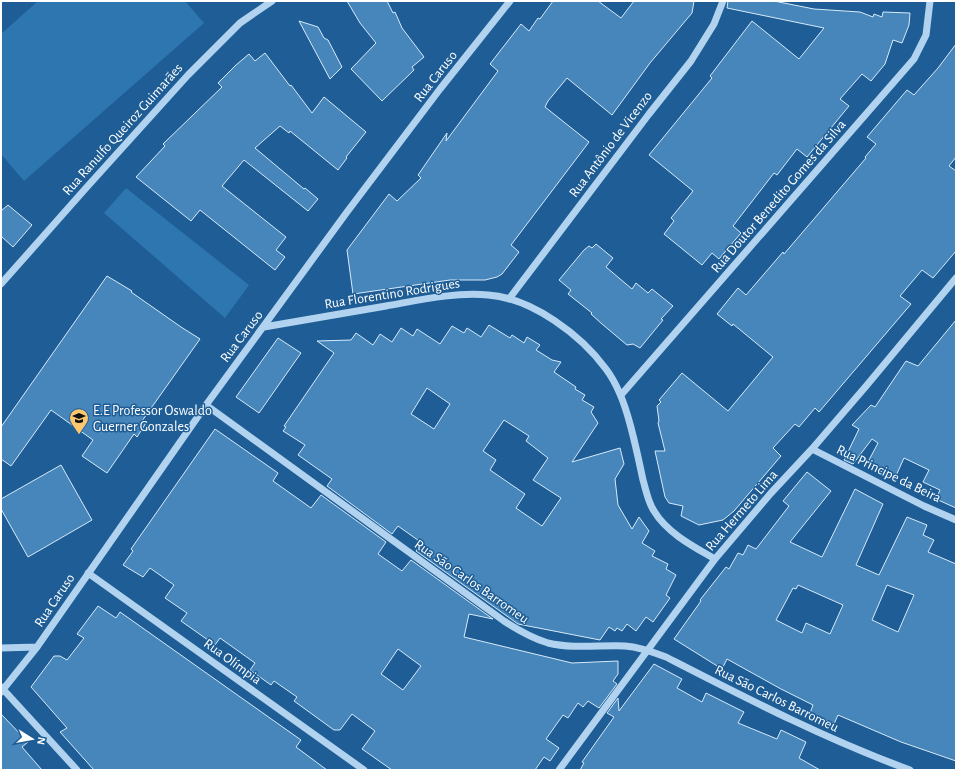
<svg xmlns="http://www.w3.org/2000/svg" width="957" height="771" font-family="'Alegreya Sans',sans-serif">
<rect width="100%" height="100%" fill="#1e5d95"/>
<path fill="#2e76b0" d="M38,1H185L204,23L24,181L1,154V34Z
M126,188L249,285L225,318L104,213Z"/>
<path fill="#4686bb" stroke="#d7eafa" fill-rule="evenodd" d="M347,1H387L393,13L395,12L402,28L424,57L412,67L414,70L382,101L351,69L376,43L360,23Z
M553,1H598L621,18L634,1H694L692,13L650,63L612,115L567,78L548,101L545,107L589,142L511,245L519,252L502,274L497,277L485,280H450L353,294L347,250L389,194L397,201L421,178L418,175L447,133L446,141L498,71L490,64L521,24L529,31L538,18L540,19Z
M728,1H774L814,9L860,12L873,17L874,14L882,17L883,12L910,13L909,25L902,43L893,40L885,64L871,81L862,74L840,99L849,106L807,157L797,149L777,175L774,173L733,226L741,233L719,259L712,253L702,265L664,234L674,221L671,218L693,191L649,155L712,78L710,76L752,21L799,59L824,28L727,8Z
M299,21L318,27L324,38L328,40L342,67L330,79Z
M956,44V157L949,166L956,171V251L933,278L922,270L900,296L911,304L819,412L815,408L799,427L795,424L773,448L781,456L734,511L723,520L699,525L681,516L683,506L669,503L665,497L655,451H665L658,423L659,421L657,406L661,402L659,400L682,373L728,411L773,357L733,324L732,326L717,314L738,288L746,295L783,252L784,254L866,158L865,157L876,144L867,137L907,90L914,95L938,68Z
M265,53L290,86L291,85L312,113L324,97L366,132L346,157L347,158L338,170L290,131L289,133L280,126L255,148L304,189L305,188L318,199L308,211L244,160L222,186L286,237L276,250L285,257L275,270L200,210L191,221L136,177L165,146L163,144L222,87L218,83L236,65L249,54L255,61Z
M8,205L32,225L13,247L1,236V211Z
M596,244L613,258L606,267L632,289L636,283L648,293L652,289L673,306L661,319L663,320L640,348L633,344L627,345L602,324L591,314L592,313L568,294L571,290L559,280L584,250L589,246L592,248Z
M107,276L132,291L131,292L181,327L200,339L142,421L146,423L137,437L134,434L107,473L82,456L93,440L51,410L11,466L1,459V427Z
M956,320V508L936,499L940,490L923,482L929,470L904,458L895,478L869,466L872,461L869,460L878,443L872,439L853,464L844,460L859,429L852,425L871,405L875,407L906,361L918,366Z
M489,325L510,338L512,335L524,343L527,337L540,345L536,350L552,360L561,362L554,372L576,387L575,389L585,395L582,400L594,407L591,412L598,423L572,462L620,448L624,464L615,479L618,505L632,529L639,517L649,531L642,543L655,551L652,556L668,564L666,569L676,575L666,595L670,598L653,622L646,617L636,631L627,624L622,631L617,628L615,631L609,627L600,640L518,624L416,551L422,543L398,526L392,534L327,486L332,479L298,455L305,445L283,431L286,427L284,426L334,353L317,341L351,340L356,333L373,345L380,334L392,342L401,328L413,336L417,329L440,344L452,326L464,333L467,328L481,337ZM427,388L450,404L434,429L411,414ZM504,420L529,436L526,441L548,458L533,480L561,498L542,526L516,508L525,494L490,470L496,460L483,451Z
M278,338L301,353L259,413L236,397Z
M215,429L278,473L273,481L311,508L321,495L386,542L378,554L402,571L411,560L493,619L469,614L464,637L572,663L618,661V674L613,681L617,684L599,708L588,701L583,707L578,703L568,718L563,715L546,739L559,748L550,761L544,757L535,770H392L362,749L375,731L352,714L340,730H334L294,701L297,697L274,681L271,685L250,670L255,663L220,638L215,645L181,621L187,613L165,598L174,585L150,568L143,577L123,565L133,551L131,549ZM398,649L421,666L403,690L381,674Z
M61,465L92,520L28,557L1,509V499Z
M807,472L831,491L790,542L822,557L855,489L883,504L856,565L879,575L907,517L927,525L923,535L934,540L928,552L956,564V761L901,742L838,715L834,724L810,713L813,705L781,689L727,659L722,669L674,639L701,601L700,600L726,567L729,569L738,553L743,555L748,545L756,549L789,506L783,501ZM798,585L843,605L830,634L806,623L802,633L776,620L793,588L796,589ZM887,585L914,595L898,632L872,620Z
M98,606L116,618L120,612L301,740L296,747L327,770H94L60,732L67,728L31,687L54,656H60L67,660L84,638L77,634Z
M654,664L682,679L677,688L702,702L706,693L744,712L738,723L777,739L781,730L806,742L799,758L820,770H580L584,763L582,762L614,717L607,713L618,698L619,711Z
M1,714L28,742L22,747L42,770H1Z"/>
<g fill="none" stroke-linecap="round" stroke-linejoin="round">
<path stroke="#b1d3ef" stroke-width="7" d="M1,284L86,188L188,75L240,23L272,1
M509,299L649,114L691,61L714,24L723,1
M264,327C305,320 346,313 386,306C420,300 454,292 488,295C532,298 581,335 606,369C618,385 625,405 630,424C635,442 639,461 643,480C646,490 648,502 654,511C667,533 694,547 715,559
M621,395L914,59L926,35L930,1
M206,405L504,621C518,630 532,638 548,643C573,649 599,645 625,646C639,647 653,652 666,657C746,698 825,739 910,770
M812,449L924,506L956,520
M88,573L364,770
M1,648L37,647
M1,687L77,770
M1,692L37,647L206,405L347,212L440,89L510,1
M559,770L715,559L771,493L812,449L867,385L956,278"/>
</g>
<defs>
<symbol id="school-pin" viewBox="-11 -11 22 30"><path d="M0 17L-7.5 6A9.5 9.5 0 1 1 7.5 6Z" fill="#fdc770" stroke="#1e5d95"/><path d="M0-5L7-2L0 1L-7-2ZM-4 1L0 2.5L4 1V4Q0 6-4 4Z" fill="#111"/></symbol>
</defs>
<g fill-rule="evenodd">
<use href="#school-pin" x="68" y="407" width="22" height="30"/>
</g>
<g text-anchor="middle" stroke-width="3" stroke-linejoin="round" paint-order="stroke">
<g font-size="14" fill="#fff" stroke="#1e5d95">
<text transform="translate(435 76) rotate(-52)" y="5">Rua Caruso</text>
<text transform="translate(122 129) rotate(-48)" y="5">Rua Ranulfo Queiroz Guimarães</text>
<text transform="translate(610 144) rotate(-53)" y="5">Rua Antônio de Vicenzo</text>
<text transform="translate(778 196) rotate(-49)" y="5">Rua Doutor Benedito Gomes da Silva</text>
<text transform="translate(392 293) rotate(-9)" y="5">Rua Florentino Rodrigues</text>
<text transform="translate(241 336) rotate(-53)" y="5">Rua Caruso</text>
<text transform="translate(889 473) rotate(26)" y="5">Rua Principe da Beira</text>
<text transform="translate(741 510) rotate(-49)" y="5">Rua Hermeto Lima</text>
<text transform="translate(472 581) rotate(35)" y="5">Rua São Carlos Barromeu</text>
<text transform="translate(54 600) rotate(-56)" y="5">Rua Caruso</text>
<text transform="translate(233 661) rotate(36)" y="5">Rua Olímpia</text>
<text transform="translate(777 698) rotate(26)" y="5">Rua São Carlos Barromeu</text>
</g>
<g font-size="14" fill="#fff" stroke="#1e5d95" text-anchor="start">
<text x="93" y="415">E.E Professor Oswaldo<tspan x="93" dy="16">Guerner Gonzales</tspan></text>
</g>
</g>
<rect width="957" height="771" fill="none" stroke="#ffffff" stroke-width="4"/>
<g transform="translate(32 739) rotate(101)" stroke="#1e5d95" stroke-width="3" paint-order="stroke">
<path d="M0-3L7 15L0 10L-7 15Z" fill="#ffffff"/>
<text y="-6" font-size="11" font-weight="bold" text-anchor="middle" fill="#ffffff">N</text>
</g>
</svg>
